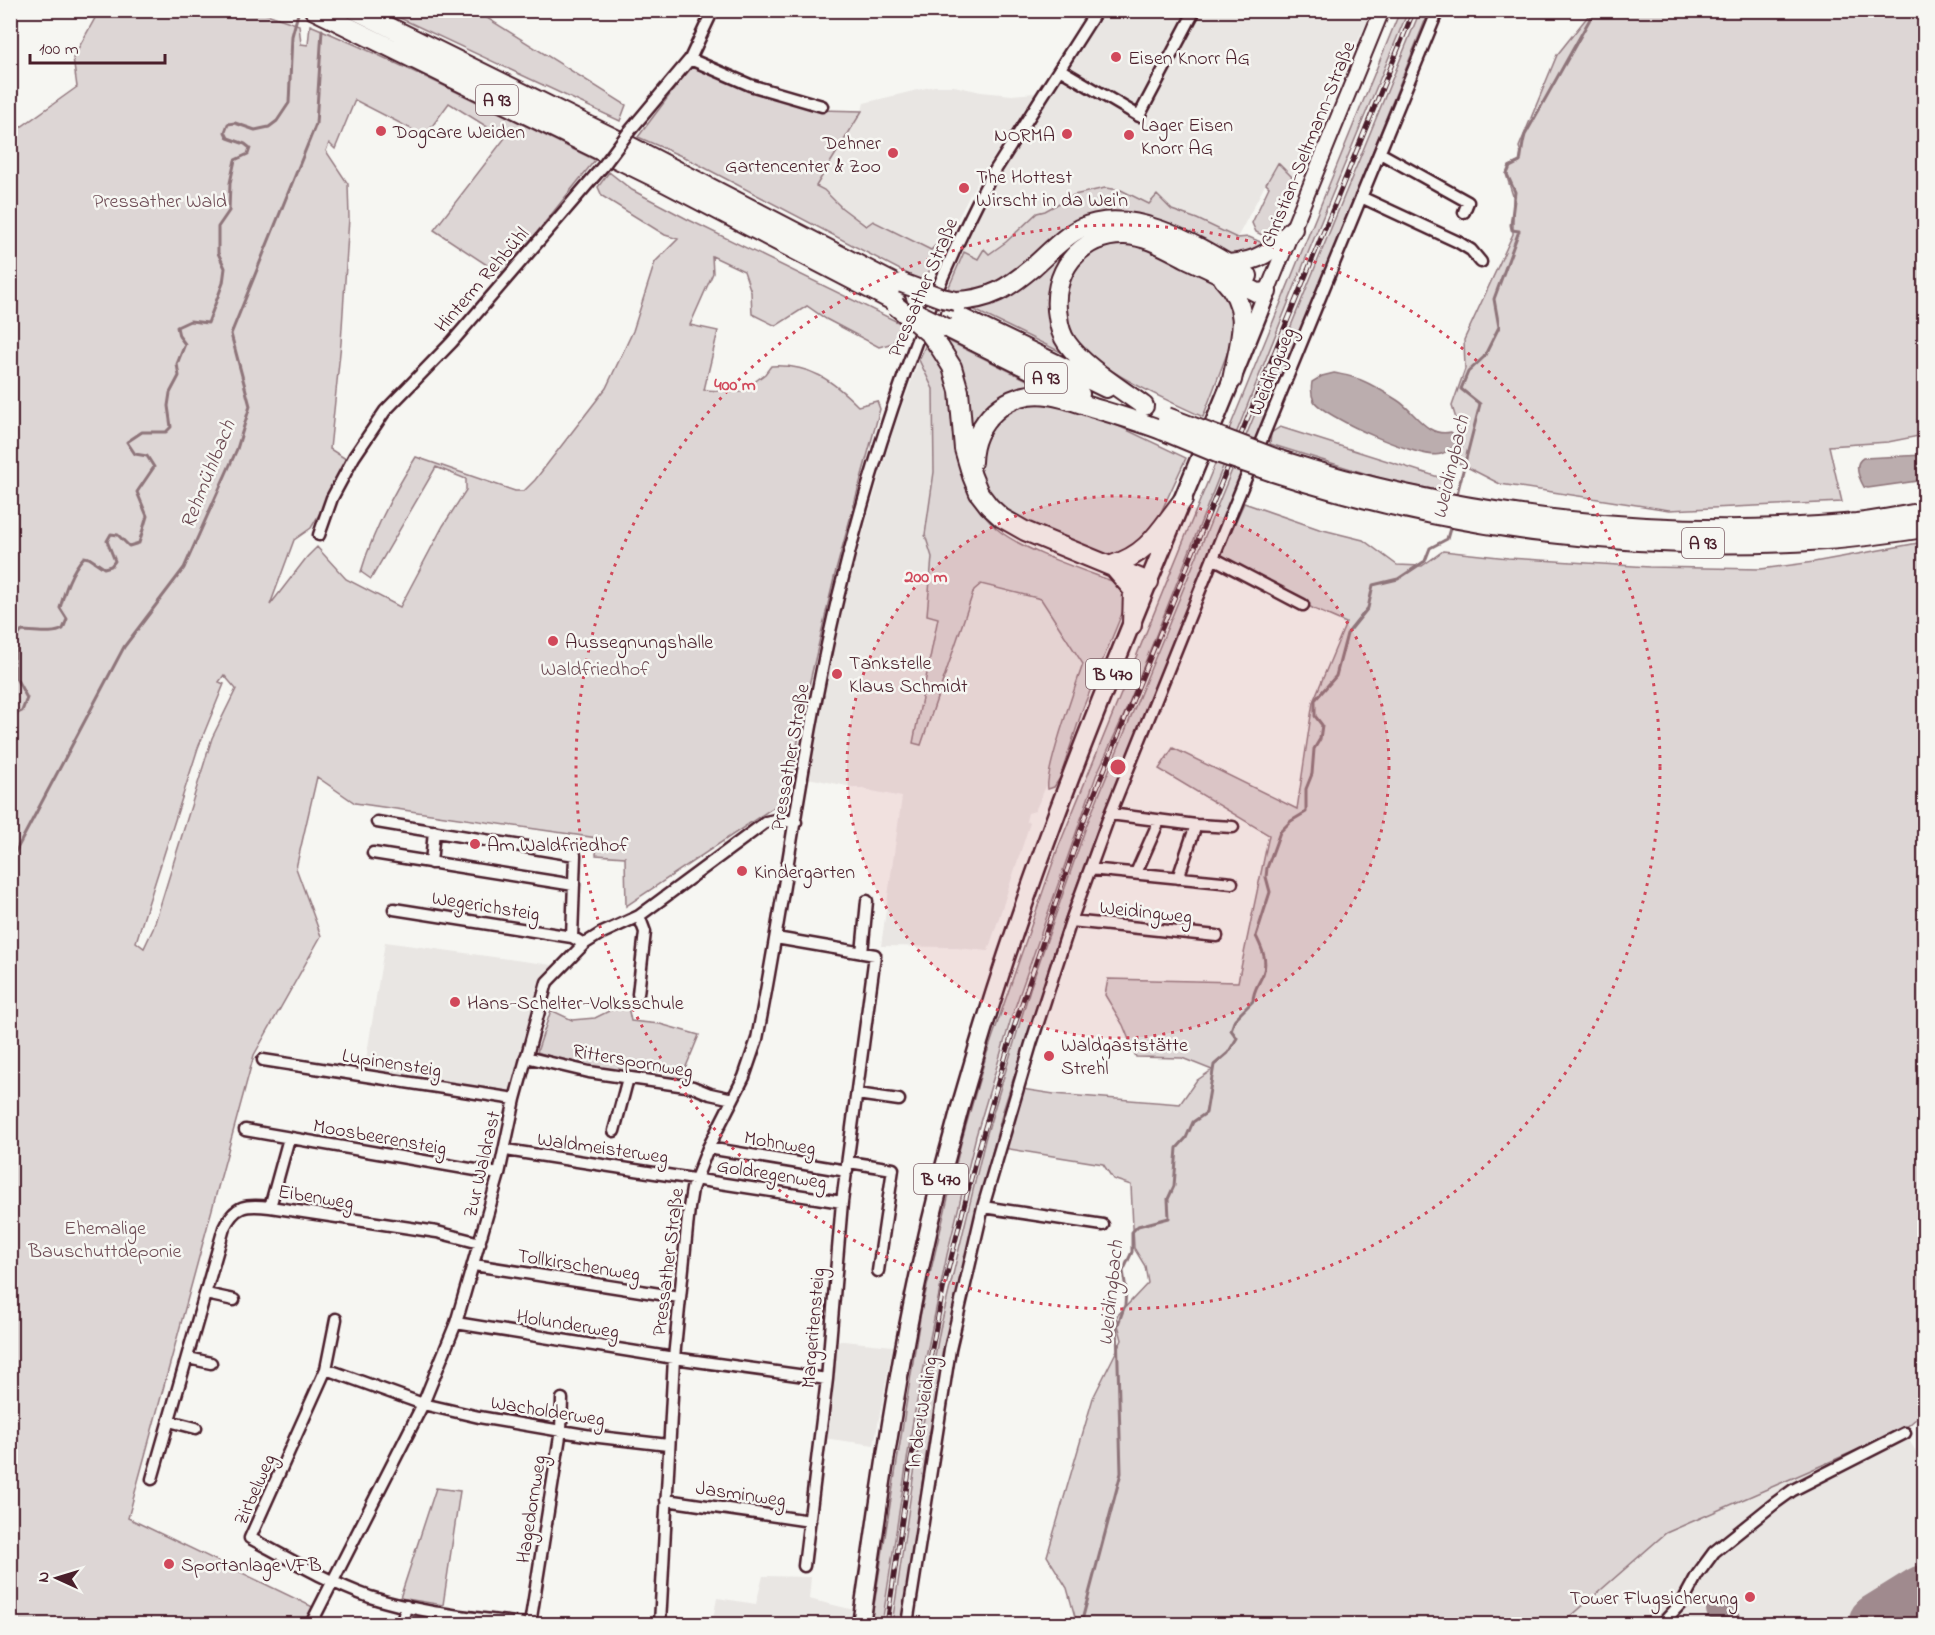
<svg xmlns="http://www.w3.org/2000/svg" width="1935" height="1635" font-family="'Indie Flower',sans-serif">
<rect width="100%" height="100%" fill="#f6f6f2"/>
<filter id="ink" filterUnits="userSpaceOnUse"><feTurbulence type="fractalNoise" baseFrequency=".0167" numOctaves="2"/><feDisplacementMap in="SourceGraphic" scale="12" xChannelSelector="R" yChannelSelector="G"/><feConvolveMatrix kernelMatrix="1 2 1 2 8 2 1 2 1" color-interpolation-filters="sRGB"/></filter>
<g filter="url(#ink)">
<path fill="#e9e6e3" d="M1105,11H1372L1293,178L1277,164L1274,168L1237,238L1197,219L1172,210L1157,195L1148,205L1088,190L1074,195L1045,211L1037,213L1006,242L989,254L984,249L979,259L962,250L999,174Z
M934,86H954L981,92L1012,95L1035,93L972,191L942,249L936,246L931,250L873,221L866,226L842,208L824,190L816,186L862,111L864,103Z
M919,360L933,389L934,472L925,535L932,557L927,615L938,618L913,743L921,745L974,590L981,584L1042,599L1083,664L1053,758L1047,784L1035,811L1028,813L1026,821L1030,823L988,951L947,947L881,946L902,797L808,778L840,612L893,431Z
M385,942L552,965L544,976L526,1029L511,1091L364,1072Z
M834,1340L893,1346L874,1445L823,1438Z
M1903,1430L1924,1465V1624H1562L1666,1533Z
M763,1576L811,1577L809,1599L854,1610L851,1624H712L717,1598L756,1604Z"/>
<path fill="#ddd6d5" stroke="#947a80" stroke-width="1.5" fill-rule="evenodd" d="M255,10L299,25L301,44L308,45L310,25C407,66 501,114 595,160L505,272L496,271L434,230L505,138L449,103L425,136L355,100L335,149L329,143L326,151L348,184L349,218L341,343L330,449L346,459L320,513L311,528L294,540L270,605L307,557L317,547L346,579L400,607L443,526L466,490V479L436,467L371,579L361,572C373,531 393,493 416,457L515,491H524L535,480L606,388L633,331L655,262L678,239L665,235L602,196L598,187L609,172L632,190L687,219L902,324L893,343L879,347L826,319L807,306L776,326L752,314L751,292L744,271L712,256L713,273L690,325L718,331L704,390L741,392L765,374L771,366C810,364 832,380 858,406L877,401L880,409L835,574L800,724L794,776L783,801L626,906L625,857L596,855L597,838L355,803L317,777L296,868L321,936L254,1055L128,1518L317,1609L309,1624H11L10,135L77,87L73,58L99,11ZM224,675L236,689L212,738L153,929L144,948L136,942L198,748L224,684L219,682Z
M385,11H476L626,105L620,121Z
M1400,11H1408L1308,253L1127,708L1096,776L1011,1019L976,1136L947,1255L913,1421L882,1624H871L921,1312L961,1143L986,1056L1058,848Z
M1420,11H1429L1205,569L1103,815L1067,912L1003,1111L985,1181L929,1435L902,1624H892L913,1479L940,1329L985,1140L1030,989L1087,824Z
M1592,11H1924V435L1888,442L1829,446L1842,502L1669,510L1500,484L1459,463L1463,441L1452,406L1465,369L1464,340L1513,234V196L1506,174L1509,166L1520,161L1521,153L1519,147L1557,55Z
M693,64L820,110L862,111L816,186L824,190L842,208L866,226L873,221L931,250L935,246L942,249L923,282L688,159L638,137Z
M1278,163L1293,178L1286,200L1266,237L1256,232L1252,223L1269,187L1266,184Z
M1105,188L1121,190L1149,204L1157,195L1172,210L1197,219L1237,238L1249,237L1265,244L1249,255L1234,257L1110,214L997,285C980,291 966,295 948,289L964,252L978,259L984,249L989,254L1006,242L1037,213L1045,211L1074,195Z
M1133,231L1056,268L1073,358L968,307L1080,236Z
M1107,243H1137L1220,283L1228,291L1236,330L1203,417C1166,399 1093,370 1072,334C1065,323 1064,311 1066,298C1069,267 1081,258 1107,243Z
M942,336L951,342L1047,390H1025L970,438Z
M927,342L945,368L973,500C980,511 987,520 997,529C1022,550 1080,569 1112,581L1124,590L1126,604L1083,708L1060,778L1054,787L1048,789C1044,773 1076,685 1083,664L1041,599L981,584L974,590L921,745L913,743L938,618L927,615L932,557L925,535L934,472L933,389L919,360Z
M1033,399L1091,413L1186,458L1156,523L1138,546L1113,556C1070,543 995,523 980,476C977,465 976,457 982,446C986,437 990,424 996,417C1001,411 1024,403 1033,399Z
M1280,427L1451,481L1449,492L1393,482L1270,444L1271,433Z
M1244,503L1319,529L1363,540L1397,565L1422,566L1443,551L1508,558L1649,567L1761,569L1814,562L1924,542V1412L1903,1430L1666,1533L1562,1624H1077L1067,1588L1047,1556L1093,1398L1122,1340L1116,1317L1148,1283L1145,1266L1134,1248L1131,1185L1113,1179L1103,1164L1003,1148L1022,1089L1054,1094L1180,1104L1196,1081L1212,1070L1182,1058L1136,1057L1123,1025L1105,995L1108,979L1238,982L1269,835L1159,769L1173,748L1297,809L1313,702L1346,623L1314,609L1220,556Z
M627,1002L631,1021L660,1024L699,1035L681,1079C632,1077 583,1068 537,1052L551,1010L572,1020L595,1018Z
M436,1488L460,1491L443,1605L400,1598Z"/>
<path fill="#bbadae" stroke="#8e747a" stroke-width="1.5" d="M1334,373C1343,375 1352,376 1361,380C1373,385 1386,393 1397,400C1415,411 1426,438 1451,432L1460,440C1456,446 1448,452 1441,454C1422,461 1324,417 1314,401C1311,395 1311,388 1312,382L1322,376Z
M1924,455V480L1868,488L1864,487C1859,478 1853,464 1863,458Z"/>
<g fill="none" stroke-linecap="round" stroke-linejoin="round">
<path stroke="#8e747a" stroke-width="3" d="M1456,498L1480,404L1461,389L1468,372L1484,357L1499,327L1494,299L1519,231L1512,230L1511,225L1515,192L1507,174L1510,167L1520,162C1522,152 1522,145 1525,135L1595,10
M10,717L22,711L27,698L16,678V638L22,631C36,631 53,635 63,629L67,619L60,608C65,590 71,571 84,557L89,558L104,568L111,566L115,561L107,541L111,534L118,535L129,546L139,543L147,516L137,492L154,467L147,456L135,454L127,442L142,432H166L171,427L168,406L170,393L179,376L177,364L185,344L179,336L177,327L190,321L208,323L223,283L225,268L218,253V227L229,211L230,183L235,160L248,154L250,148L245,144L228,138L225,132L228,124L235,123L255,130L269,127L277,121L289,103L292,36L299,10
M10,862L124,647L184,568L237,449L250,406L231,334L316,124L322,30
M1081,1624L1121,1473L1117,1327L1125,1305L1126,1289L1123,1271L1132,1252V1232L1138,1226L1169,1218L1168,1199L1174,1186L1177,1148L1186,1138L1193,1122L1206,1113L1214,1065L1228,1053L1237,1038L1231,1030L1235,1019L1253,1001C1253,990 1259,984 1263,974C1268,960 1262,949 1256,936L1270,892L1266,877L1267,868L1280,832L1291,821L1306,812V789L1312,774L1314,749L1320,739L1322,725L1315,716V700L1336,676L1347,634L1368,608L1373,585L1398,579L1425,561L1430,548L1447,539L1451,525"/>
<path stroke="#a08a8e" stroke-width="24" d="M1718,1610L1732,1624"/>
<path stroke="#a08a8e" stroke-width="62" d="M1879,1624L1924,1596"/>
<defs>
<path id="street" d="M690,59L750,85L822,106
M1061,70L1139,116L1195,10
M628,133L690,59L713,10
M1380,153L1468,202L1464,212
M1361,197L1458,242L1471,250L1481,262
M319,535L332,498L354,457L385,411L452,342L604,165
M1213,558L1303,605
M1110,814L1196,825L1233,827
M377,822L575,855L572,937L584,944
M373,853L574,885
M431,863L434,831
M1090,869L1232,883
M1136,873L1159,821
M1178,878L1196,825
M394,909L572,937
M1071,921L1217,936
M776,938L875,955L842,1202L827,1379L804,1566
M862,953L867,901
M638,994L645,932L639,916
M526,1057L589,1072L693,1087L710,1094L733,1099
M263,1060L515,1099
M857,1094L899,1100
M245,1130L499,1174
M614,1131L628,1078
M708,1148L847,1171
M506,1150L842,1202
M849,1162L893,1169L878,1271
M270,1207L289,1138
M983,1207L1103,1225
M474,1265L679,1297
M206,1294L234,1300
M456,1323L674,1358L827,1379
M188,1358L211,1363
M326,1369L336,1319
M169,1421L196,1428
M152,1479L224,1228C235,1205 246,1204 270,1207L437,1232L480,1243
M666,1500L810,1521
M311,1624L423,1404L456,1323L499,1174L515,1099L547,982L584,944L600,934L639,916L766,822L775,820L796,822
M402,1624L406,1606
M523,1624C472,1617 419,1613 370,1597C328,1582 289,1559 250,1538L326,1369L423,1404L479,1417L591,1436L668,1445
M530,1624L561,1430L562,1399
M660,1624L674,1358L689,1208L692,1189L708,1148L744,1077L757,1039C786,892 803,742 838,597C873,453 920,311 989,180L1097,10
M907,1624L950,1349L983,1207L1031,1044L1071,921L1110,814L1213,558L1438,10
M1662,1624L1683,1601L1697,1575L1714,1552L1775,1503L1793,1490L1905,1433"/>
<path id="secondary" d="M1267,292L1382,10"/>
<path id="primary" d="M861,1624C873,1546 883,1467 897,1388C916,1273 944,1158 978,1046C1055,788 1168,542 1267,292"/>
<path id="highway" d="M314,10L660,180L897,303
M355,10L626,144L901,287
M1228,264C1261,262 1271,251 1293,229
M1223,279C1254,310 1239,342 1232,380
M956,301C990,300 1008,288 1033,267C1048,254 1062,238 1079,229C1133,203 1202,249 1248,276
M951,313L1106,388
M947,328L1080,394
M940,348L952,367L959,391L964,449L972,476L979,493L989,506L1002,518L1025,531L1149,582
M1144,406C1120,388 1084,367 1067,343C1062,336 1059,326 1058,317C1050,274 1079,234 1125,235C1148,236 1168,249 1188,259C1212,270 1235,281 1258,293L1267,292
M1280,460C1463,519 1666,541 1857,523C1879,520 1902,516 1924,512
M972,462C973,422 1007,389 1049,395C1064,397 1079,403 1094,408C1117,415 1141,422 1164,431
M1273,472C1451,530 1639,553 1825,540C1858,538 1892,533 1924,528
M1112,565C1149,554 1160,529 1183,500
M1115,569L1133,590L1132,625"/>
</defs>
<use href="#street" stroke="#4a1f2b" stroke-width="15"/>
<use href="#secondary" stroke="#4a1f2b" stroke-width="18"/>
<use href="#primary" stroke="#4a1f2b" stroke-width="21"/>
<use href="#highway" stroke="#4a1f2b" stroke-width="22"/>
<use href="#street" stroke="#f6f6f2" stroke-width="10"/>
<use href="#secondary" stroke="#f6f6f2" stroke-width="14"/>
<use href="#primary" stroke="#f6f6f2" stroke-width="16"/>
<use href="#highway" stroke="#f6f6f2" stroke-width="18"/>
<defs>
<path id="rail" d="M887,1624L910,1465L943,1290L977,1155L1014,1027L1085,817L1414,10"/>
</defs>
<use href="#rail" stroke="#4a1f2b" stroke-width="5"/>
<use href="#rail" stroke="#f6f6f2" stroke-width="3" stroke-dasharray="9" stroke-linecap="butt"/>
<defs>
<path id="street-bridge" d="M604,165L628,133"/>
<path id="highway-bridge" d="M902,283L942,298L956,301
M896,306L930,334L940,348
M915,312L947,328
M1167,417L1280,460
M1164,431L1217,453L1273,472"/>
</defs>
<use href="#street-bridge" stroke="#4a1f2b" stroke-width="15" stroke-linecap="butt"/>
<use href="#highway-bridge" stroke="#4a1f2b" stroke-width="22" stroke-linecap="butt"/>
<use href="#street-bridge" stroke="#f6f6f2" stroke-width="10"/>
<use href="#highway-bridge" stroke="#f6f6f2" stroke-width="18"/>
</g>
</g>
<circle cx="1118" cy="767" r="271" fill="#d1495b" fill-opacity=".12"/>
<g fill="none" stroke="#d1495b" stroke-width="3" stroke-dasharray="3 6">
<circle cx="1118" cy="767" r="271"/>
<circle cx="1118" cy="767" r="542"/>
</g>
<g fill="#d1495b" stroke="#f6f6f2" stroke-width="2">
<circle cx="1116" cy="57" r="6"/>
<circle cx="381" cy="131" r="6"/>
<circle cx="1067" cy="134" r="6"/>
<circle cx="1129" cy="135" r="6"/>
<circle cx="893" cy="153" r="6"/>
<circle cx="964" cy="188" r="6"/>
<circle cx="553" cy="641" r="6"/>
<circle cx="837" cy="674" r="6"/>
<circle cx="475" cy="844" r="6"/>
<circle cx="742" cy="871" r="6"/>
<circle cx="455" cy="1002" r="6"/>
<circle cx="1049" cy="1056" r="6"/>
<circle cx="169" cy="1564" r="6"/>
<circle cx="1750" cy="1597" r="6"/>
</g>
<g text-anchor="middle" stroke-width="5" stroke-linejoin="round" paint-order="stroke">
<g fill="#f6f6f2" stroke="#7e6067" stroke-width="1.5">
<rect x="476" y="85" width="42" height="30" rx="4.5"/>
<rect x="1025" y="363" width="42" height="30" rx="4.5"/>
<rect x="1682" y="528" width="42" height="30" rx="4.5"/>
<rect x="1086" y="659" width="54" height="30" rx="4.5"/>
<rect x="914" y="1164" width="54" height="30" rx="4.5"/>
</g>
<g font-size="18" font-weight="bold" fill="#4a1f2b">
<text x="497" y="106">A 93</text>
<text x="1046" y="384">A 93</text>
<text x="1703" y="549">A 93</text>
<text x="1113" y="680">B 470</text>
<text x="941" y="1185">B 470</text>
</g>
<g font-size="20" fill="#4a1f2b" stroke="#f6f6f2" text-anchor="start">
<text x="1128" y="64">Eisen Knorr AG</text>
<text x="1141" y="131">Lager Eisen<tspan x="1141" dy="23">Knorr AG</tspan></text>
<text x="393" y="138">Dogcare Weiden</text>
<text x="1055" y="141" text-anchor="end">NORMA</text>
<text x="881" y="149" text-anchor="end">Dehner<tspan x="881" dy="23">Gartencenter &amp; Zoo</tspan></text>
<text x="976" y="183">The Hottest<tspan x="976" dy="23">Wirscht in da Wei'n</tspan></text>
<text x="565" y="648">Aussegnungshalle</text>
<text x="849" y="669">Tankstelle<tspan x="849" dy="23">Klaus Schmidt</tspan></text>
<text x="487" y="851">Am Waldfriedhof</text>
<text x="754" y="878">Kindergarten</text>
<text x="467" y="1009">Hans-Schelter-Volksschule</text>
<text x="1061" y="1051">Waldgaststätte<tspan x="1061" dy="23">Strehl</tspan></text>
<text x="181" y="1571">Sportanlage VFB</text>
<text x="1738" y="1604" text-anchor="end">Tower Flugsicherung</text>
</g>
<g font-size="20" fill="#4a1f2b" stroke="#f6f6f2">
<text transform="translate(1307 144) rotate(-68)" y="7">Christian-Seltmann-Straße</text>
<text transform="translate(481 279) rotate(-49)" y="7">Hinterm Rehbühl</text>
<text transform="translate(922 287) rotate(-67)" y="7">Pressather Straße</text>
<text transform="translate(1271 371) rotate(-68)" y="7">Weidingweg</text>
<text transform="translate(789 757) rotate(-80)" y="7">Pressather Straße</text>
<text transform="translate(486 905) rotate(9)" y="7">Wegerichsteig</text>
<text transform="translate(1146 911) rotate(6)" y="7">Weidingweg</text>
<text transform="translate(633 1060) rotate(10)" y="7">Ritterspornweg</text>
<text transform="translate(392 1062) rotate(9)" y="7">Lupinensteig</text>
<text transform="translate(380 1136) rotate(10)" y="7">Moosbeerensteig</text>
<text transform="translate(780 1142) rotate(9)" y="7">Mohnweg</text>
<text transform="translate(603 1147) rotate(8)" y="7">Waldmeisterweg</text>
<text transform="translate(481 1164) rotate(-77)" y="7">Zur Waldrast</text>
<text transform="translate(772 1173) rotate(9)" y="7">Goldregenweg</text>
<text transform="translate(316 1196) rotate(9)" y="7">Eibenweg</text>
<text transform="translate(667 1262) rotate(-83)" y="7">Pressather Straße</text>
<text transform="translate(579 1264) rotate(9)" y="7">Tollkirschenweg</text>
<text transform="translate(568 1323) rotate(9)" y="7">Holunderweg</text>
<text transform="translate(812 1328) rotate(-85)" y="7">Margeritensteig</text>
<text transform="translate(548 1410) rotate(9)" y="7">Wacholderweg</text>
<text transform="translate(921 1412) rotate(-81)" y="7">In der Weiding</text>
<text transform="translate(254 1489) rotate(-66)" y="7">Zirbelweg</text>
<text transform="translate(741 1493) rotate(8)" y="7">Jasminweg</text>
<text transform="translate(530 1509) rotate(-81)" y="7">Hagedornweg</text>
</g>
<g font-size="20" fill="#6f4d56" stroke="#f6f6f2">
<text x="160" y="207">Pressather Wald</text>
<text x="595" y="675">Waldfriedhof</text>
<text x="105" y="1234">Ehemalige<tspan x="105" dy="23">Bauschuttdeponie</tspan></text>
</g>
<g font-size="21" font-style="italic" fill="#6c4a52" stroke="#f6f6f2">
<text transform="translate(1450 467) rotate(-77)" y="7">Weidingbach</text>
<text transform="translate(207 474) rotate(-68)" y="7">Rehmühlbach</text>
<text transform="translate(1110 1293) rotate(-84)" y="7">Weidingbach</text>
</g>
</g>
<circle cx="1118" cy="767" r="9" fill="#d1495b" stroke="#f6f6f2" stroke-width="3"/>
<g font-size="18" text-anchor="middle" font-weight="bold" fill="#d1495b" stroke="#f6f6f2" stroke-width="5" stroke-linejoin="round" paint-order="stroke">
<text x="735" y="390">400 m</text>
<text x="926" y="582">200 m</text>
</g>
<rect width="1935" height="1635" fill="none" stroke="#f6f6f2" stroke-width="36"/>
<rect x="18" y="18" width="1899" height="1599" fill="none" stroke="#4a1f2b" stroke-width="2" filter="url(#ink)"/>
<g transform="translate(57 1578) rotate(274)" stroke="#f6f6f2" stroke-width="4.5" paint-order="stroke">
<path d="M0-4.5L10 22L0 15L-10 22Z" fill="#4a1f2b"/>
<text y="-9" font-size="16" font-weight="bold" text-anchor="middle" fill="#4a1f2b">N</text>
</g>
<path d="M30 54v9h135v-9" fill="none" stroke="#4a1f2b" stroke-width="3"/>
<text x="39" y="54" font-size="18" fill="#4a1f2b" stroke="#f6f6f2" stroke-width="4.5" paint-order="stroke">100 m</text>
</svg>
